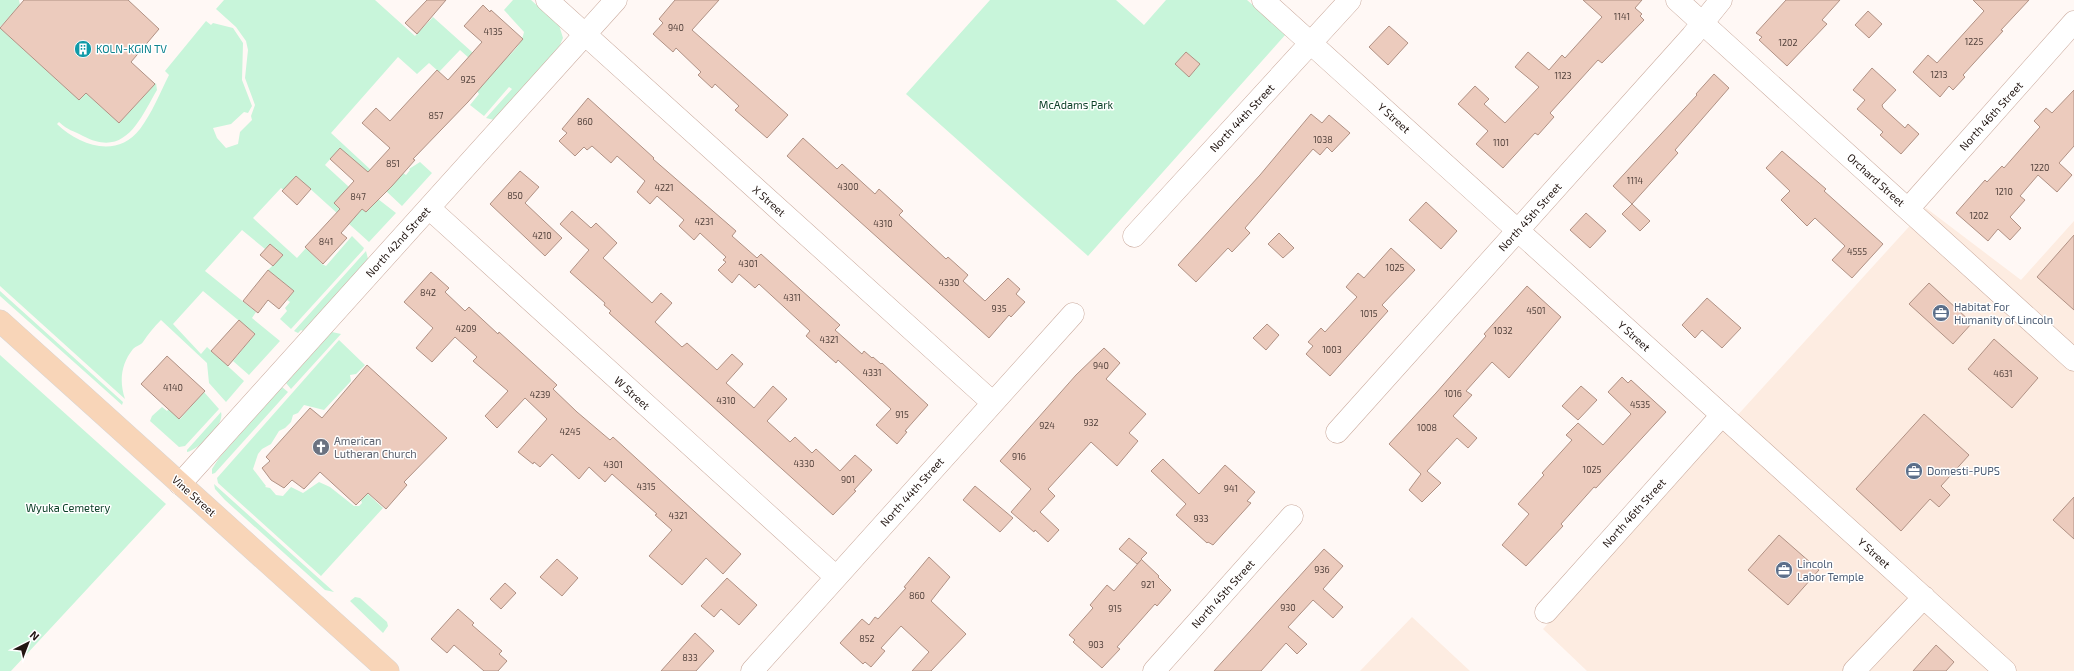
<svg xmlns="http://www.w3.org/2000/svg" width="2074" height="671" font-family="'Exo 2',sans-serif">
<rect width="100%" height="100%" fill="#fff8f5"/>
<path fill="#fdece1" d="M1926,208L2021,280L2074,221V671H1587L1543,629Z
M1412,617L1470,671H1360Z"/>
<path fill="#c8f5da" d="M0,0H19L20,5L0,27Z
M224,0H375L415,36L433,17L491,69C504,61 521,48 524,32L504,10L513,0H531L559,25L563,38L559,47L494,120L486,118L512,89L509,87L484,116L470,105L479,94L477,91L490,77L460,50L439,72L429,63L417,74L398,57L331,133L372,171L403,173L406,175L410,170L409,169L420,162L432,173L402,206L340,148L325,165L349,187L334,203L352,220L362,209L366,212L378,199L396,213L369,242L296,176L284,190L281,188L253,218L297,258L306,248L322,264L326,266L352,236L364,248L363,250L291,329L280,319L287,311L285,308L290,302L287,300L294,291L268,270L283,255L270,244L265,249L242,230L205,271L256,312L252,318L280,341L249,375L233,361L255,334L203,291L173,324L201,354L207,347L244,381L226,402L209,383L207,363L161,320C154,327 148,334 143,342C141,345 136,346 133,349C121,364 119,381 125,399L0,286V28L79,100L86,93L119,123L156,83L157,90C139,121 125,158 83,136C72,130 69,131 59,122L57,124C80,146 117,159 140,129C152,113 160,93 169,75L165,71L206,21L211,25L213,23L233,28L243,43L242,80L252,106L248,113L244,112L231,124L213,128L217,138L226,148L238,144L240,132L252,120L251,116L255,105L245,78L248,50L246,41L236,27L216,9Z
M990,0H1116L1144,25L1166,0H1247L1286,34L1088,256L906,94Z
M366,251L368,259L303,331L301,330L298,333L294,331Z
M0,291L123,402L122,405L0,296Z
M332,332L341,334L291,389L286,383Z
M339,340L365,365L356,374L350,375L351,381L324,410L304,405L298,413L293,415L291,422L285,428L279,431L271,444L262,449L258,454L253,469L266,486L265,487L270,488L276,495L283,496L291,487L303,493L319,482L330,487L354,506H359L362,503L361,500L367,493L383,508L321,576L218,483L217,478Z
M0,355L166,504L11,671H0Z
M282,387L288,392L215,473L212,474V469L219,458Z
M204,392L219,409L185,446L179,447L150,421L152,416L162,407L167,411L169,409L180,419Z
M221,412C225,425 199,449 187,452V450Z
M214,484L334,592L325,590L225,500L215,489Z
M355,597L360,598L387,622L388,626L383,633L350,601Z"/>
<path fill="#eccbbd" stroke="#b09184" d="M24,0H128L159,29L131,62L155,84L119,123L86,93L79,100L0,28Z
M427,0H446L417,34L405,23Z
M675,0H719L692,30L788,115L767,138L735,110L739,106L715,84L712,88L698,75L701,72L676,48L673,52L653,34L663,23L659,19Z
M1583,0H1642L1635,8L1642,14L1640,16L1644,20L1602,63L1598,60L1550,113L1554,117L1538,135L1535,133L1503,168L1476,144L1488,131L1458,104L1475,86L1489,99L1484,104L1505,123L1539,87L1515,67L1528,52L1549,70L1562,55L1565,58L1602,17Z
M1786,0H1840L1822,20L1827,24L1787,66L1759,40L1762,37L1756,33Z
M1973,0H2029L2001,30L2003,31L1963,75L1965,77L1953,90L1949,86L1940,97L1913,72L1928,55L1937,63L1984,11Z
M483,5L490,12L491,10L523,39L468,102L413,159L415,160L392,186L366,212L362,209L341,233L347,238L323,264L305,247L340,209L334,203L354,181L330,159L340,148L368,172L390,148L362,123L376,108L390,121L437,70L448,80L482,42L464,26Z
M1868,11L1882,24L1869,38L1855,25Z
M1389,26L1408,43L1388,65L1369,47Z
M1186,52L1200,64L1189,77L1175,64Z
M1872,68L1896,90L1882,105L1883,108L1905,128L1908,124L1919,134L1901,154L1880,135L1883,132L1857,109L1865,100L1853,90Z
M1714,74L1729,88L1675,150L1678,153L1632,204L1613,186L1697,95L1696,94Z
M2074,90V146L2059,163L2072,175L2057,192L2038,175L2020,196L2025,200L2010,217L2021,228L2010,240L1998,229L1988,241L1956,213L1985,180L1987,182L2002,166L2004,168L2040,127L2034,121L2046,108L2052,113Z
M588,98L654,158L653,159L736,231L732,236L757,258L761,254L840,325L835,330L862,354L864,351L872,358L873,357L881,364L882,363L928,405L905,431L907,432L897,444L876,425L891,409L838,360L836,363L806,336L810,331L759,284L755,288L739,274L732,283L718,270L726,262L723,260L726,257L700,233L694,240L679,226L684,220L657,196L650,204L637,192L645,181L617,156L611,163L592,146L587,150L584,147L575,156L559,141L567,133L562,129Z
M1311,114L1322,123L1329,115L1350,133L1332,152L1327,147L1320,155L1313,149L1245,228L1250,233L1232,252L1228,248L1196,282L1178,265L1260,175Z
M803,138L837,169L842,164L875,194L879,189L903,211L899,215L946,259L948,257L968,275L963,281L985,301L1008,278L1020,289L1016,294L1025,302L1011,317L1009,315L989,338L787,156Z
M1782,151L1826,189L1824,191L1883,244L1852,278L1832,260L1845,246L1815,218L1807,226L1781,200L1790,191L1766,168Z
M520,171L539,187L525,203L562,238L545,256L490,204Z
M296,176L311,189L297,205L282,191Z
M1426,202L1457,231L1441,249L1409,220Z
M1632,204L1650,221L1640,231L1622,214Z
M572,211L591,228L596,223L617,243L603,258L652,303L661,293L672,303L655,322L682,347L687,343L717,370L732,354L743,364L726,383L754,408L773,386L787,399L767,421L790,442L795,437L812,453L816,449L840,471L855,455L872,470L854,490L856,491L833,515L609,313L611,311L604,305L605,303L570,272L589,250L560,224Z
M1586,213L1606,231L1590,248L1570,230Z
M1279,233L1294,248L1283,258L1268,244Z
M2074,235V310L2037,277Z
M270,244L283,255L273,266L260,255Z
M1391,248L1415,270L1382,305L1388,311L1330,376L1306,354L1313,346L1308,342L1321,328L1325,332L1357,297L1346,287L1358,273L1364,278Z
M268,270L294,291L279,309L268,300L258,313L243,301Z
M431,272L449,288L445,292L465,311L469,307L498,334L499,332L557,385L553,389L577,412L610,440L613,437L741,554L723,574L706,558L682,585L649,556L672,530L655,515L657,514L612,474L605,482L589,467L579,479L552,454L540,467L534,462L533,464L518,452L547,419L525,398L497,428L485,416L508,391L473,361L477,357L455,337L432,362L416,348L433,328L404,302Z
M1929,283L1972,323L1953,344L1909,304Z
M1527,286L1561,317L1509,378L1492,362L1466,391L1472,395L1453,416L1477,438L1468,448L1457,438L1427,471L1441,483L1422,502L1409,490L1421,474L1389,444L1436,393L1486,336L1484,334Z
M1707,298L1741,328L1722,348L1702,330L1695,338L1682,325Z
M239,320L255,334L228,366L211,351Z
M1267,324L1279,335L1266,350L1253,338Z
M1994,339L2038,378L2012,408L1968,369Z
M1104,348L1120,363L1106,379L1146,414L1129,433L1138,441L1117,466L1091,442L1048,489L1055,496L1040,512L1059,530L1048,542L1035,530L1034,532L1011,512L1031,489L1000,461L1076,375Z
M167,356L205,391L179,419L141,384Z
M367,365L447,438L404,482L407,485L386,509L368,493L356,505L320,472L304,489L292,480L284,488L271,480L262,468L270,461L266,457L310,408L322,418Z
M1622,377L1628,383L1631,380L1666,412L1596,488L1594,487L1561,524L1563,526L1526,566L1502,545L1529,514L1518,504L1544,475L1542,473L1572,440L1566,435L1578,423L1603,445L1631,414L1608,392Z
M1581,386L1597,400L1578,420L1562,406Z
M1924,414L1969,455L1941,486L1950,495L1939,507L1930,499L1901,531L1856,489Z
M1163,459L1199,494L1225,465L1255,492L1247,501L1251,503L1213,545L1208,542L1207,543L1176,515L1186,504L1151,471Z
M975,486L1013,518L1000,532L963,500Z
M2074,497V539L2053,520Z
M1779,535L1819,570L1788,605L1748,570Z
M1129,538L1147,553L1141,559L1159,576L1158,577L1171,590L1157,606L1155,604L1117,647L1120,649L1102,668L1073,642L1075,640L1069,635L1093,608L1090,605L1107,585L1114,591L1141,560L1137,564L1119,549Z
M1324,549L1343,566L1323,589L1343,607L1333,618L1313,600L1288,627L1307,644L1297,654L1286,643L1261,671H1214Z
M929,557L950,577L931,601L966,634L931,671H912L929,652L901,626L881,648L885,651L871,667L865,662L863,664L840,643L862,619L869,625L875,617L878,619L906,588L904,587Z
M557,559L578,578L562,596L540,577Z
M727,578L757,605L739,625L721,609L714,617L701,606Z
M505,583L516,593L501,609L490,599Z
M458,609L474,623L472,625L502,651L499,654L507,661L498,671H484L454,645L447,653L431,639Z
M695,633L714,651L696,671H661Z
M1936,645L1954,662L1946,671H1913Z"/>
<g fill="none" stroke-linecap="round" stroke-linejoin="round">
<defs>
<path id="minor" d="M547,0L992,402
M1263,0L2005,671
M1677,0L2074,360
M429,208L836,577
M1908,209L2074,22
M1134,236L1350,0
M1337,432L1692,36L1721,0
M180,484L616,0
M1546,612L1722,415
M752,671L1073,314
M1154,671L1292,516
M1854,671L1924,597"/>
<path id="major" d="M0,321L388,671"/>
</defs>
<use href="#minor" stroke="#caaa9d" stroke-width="23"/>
<use href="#major" stroke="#d7d5d4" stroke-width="23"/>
<use href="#minor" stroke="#fff" stroke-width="22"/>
<use href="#major" stroke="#f8d5b8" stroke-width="22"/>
</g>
<defs>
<symbol id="building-disc" viewBox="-11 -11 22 22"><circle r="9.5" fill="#0f9aa8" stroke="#fff"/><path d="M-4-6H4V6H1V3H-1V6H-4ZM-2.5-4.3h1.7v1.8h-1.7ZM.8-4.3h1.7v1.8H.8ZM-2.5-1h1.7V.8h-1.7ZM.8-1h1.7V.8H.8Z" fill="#fff"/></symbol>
<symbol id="office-disc" viewBox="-11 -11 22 22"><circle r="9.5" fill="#5c6f8a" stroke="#fff"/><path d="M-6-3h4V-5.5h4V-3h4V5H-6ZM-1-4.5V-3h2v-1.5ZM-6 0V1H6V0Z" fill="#fff"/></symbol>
<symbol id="church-disc" viewBox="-11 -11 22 22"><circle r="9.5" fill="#6b7280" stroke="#fff"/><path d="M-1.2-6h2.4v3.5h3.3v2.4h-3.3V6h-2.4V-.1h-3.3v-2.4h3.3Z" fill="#fff"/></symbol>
</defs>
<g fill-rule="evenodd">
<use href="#building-disc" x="73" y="39" width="20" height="20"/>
<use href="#office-disc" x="1931" y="303" width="20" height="20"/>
<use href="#church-disc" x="311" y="437" width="20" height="20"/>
<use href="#office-disc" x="1904" y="461" width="20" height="20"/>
<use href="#office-disc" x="1774" y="560" width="20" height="20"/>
</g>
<g text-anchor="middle" stroke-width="3" stroke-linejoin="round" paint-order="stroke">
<g font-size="9" fill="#54433d">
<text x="1622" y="20">1141</text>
<text x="676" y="31">940</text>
<text x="493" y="35">4135</text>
<text x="1974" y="45">1225</text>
<text x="1788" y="46">1202</text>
<text x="1939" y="78">1213</text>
<text x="1563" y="79">1123</text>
<text x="468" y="83">925</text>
<text x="436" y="119">857</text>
<text x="585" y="125">860</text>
<text x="1323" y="143">1038</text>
<text x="1501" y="146">1101</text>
<text x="393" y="167">851</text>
<text x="2040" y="171">1220</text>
<text x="1635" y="184">1114</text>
<text x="848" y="190">4300</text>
<text x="664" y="191">4221</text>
<text x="2004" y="195">1210</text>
<text x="515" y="199">850</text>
<text x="358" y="200">847</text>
<text x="1979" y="219">1202</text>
<text x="704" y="225">4231</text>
<text x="883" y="227">4310</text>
<text x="542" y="239">4210</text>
<text x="326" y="245">841</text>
<text x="1857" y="255">4555</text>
<text x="748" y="267">4301</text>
<text x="1395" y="271">1025</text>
<text x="949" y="286">4330</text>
<text x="428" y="296">842</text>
<text x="792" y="301">4311</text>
<text x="999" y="312">935</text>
<text x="1536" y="314">4501</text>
<text x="1369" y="317">1015</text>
<text x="466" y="332">4209</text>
<text x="1503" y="334">1032</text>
<text x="829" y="343">4321</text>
<text x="1332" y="353">1003</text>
<text x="1101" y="369">940</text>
<text x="872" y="376">4331</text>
<text x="2003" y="377">4631</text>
<text x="173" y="391">4140</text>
<text x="1453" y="397">1016</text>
<text x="540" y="398">4239</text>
<text x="726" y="404">4310</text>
<text x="1640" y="408">4535</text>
<text x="902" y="418">915</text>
<text x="1091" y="426">932</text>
<text x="1047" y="429">924</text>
<text x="1427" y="431">1008</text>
<text x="570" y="435">4245</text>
<text x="1019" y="460">916</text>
<text x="804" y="467">4330</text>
<text x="613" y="468">4301</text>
<text x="1592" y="473">1025</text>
<text x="848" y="483">901</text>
<text x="646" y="490">4315</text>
<text x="1231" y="492">941</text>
<text x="678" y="519">4321</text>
<text x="1201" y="522">933</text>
<text x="1322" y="573">936</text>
<text x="1148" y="588">921</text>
<text x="917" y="599">860</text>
<text x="1288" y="611">930</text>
<text x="1115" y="612">915</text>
<text x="867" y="642">852</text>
<text x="1096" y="648">903</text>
<text x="690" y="661">833</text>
</g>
<g font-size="11" fill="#0d838f" stroke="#fff" text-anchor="start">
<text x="96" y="53">KOLN-KGIN TV</text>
</g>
<g font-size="11" fill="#0c4028" stroke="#fff">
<text x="1076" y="109">McAdams Park</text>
<text x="68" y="512">Wyuka Cemetery</text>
</g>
<g font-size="11" fill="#221612" stroke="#fff">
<text transform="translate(1991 116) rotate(-48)" y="4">North 46th Street</text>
<text transform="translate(1242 118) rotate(-47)" y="4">North 44th Street</text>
<text transform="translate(1394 118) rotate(42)" y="4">Y Street</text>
<text transform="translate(1876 180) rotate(42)" y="4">Orchard Street</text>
<text transform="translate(769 201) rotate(42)" y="4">X Street</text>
<text transform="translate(1530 217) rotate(-48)" y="4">North 45th Street</text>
<text transform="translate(398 242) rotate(-48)" y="4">North 42nd Street</text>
<text transform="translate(1634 336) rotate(42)" y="4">Y Street</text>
<text transform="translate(632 393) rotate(42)" y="4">W Street</text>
<text transform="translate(912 492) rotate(-48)" y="4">North 44th Street</text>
<text transform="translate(194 496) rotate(42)" y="4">Vine Street</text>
<text transform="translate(1634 513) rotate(-48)" y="4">North 46th Street</text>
<text transform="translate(1874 553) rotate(42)" y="4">Y Street</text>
<text transform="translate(1223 594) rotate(-48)" y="4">North 45th Street</text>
</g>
<g font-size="11" fill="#4e5e75" stroke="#fff" text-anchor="start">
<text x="1954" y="311">Habitat For<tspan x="1954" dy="13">Humanity of Lincoln</tspan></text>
<text x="1927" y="475">Domesti-PUPS</text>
<text x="1797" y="568">Lincoln<tspan x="1797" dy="13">Labor Temple</tspan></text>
</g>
<g font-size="11" fill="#5b616d" stroke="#fff" text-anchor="start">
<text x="334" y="445">American<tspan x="334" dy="13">Lutheran Church</tspan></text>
</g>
</g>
<g transform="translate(28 643) rotate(42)" stroke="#ffffff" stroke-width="3" paint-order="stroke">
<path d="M0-3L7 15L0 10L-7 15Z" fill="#221612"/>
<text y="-6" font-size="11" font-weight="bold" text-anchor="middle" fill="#221612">N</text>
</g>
</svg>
